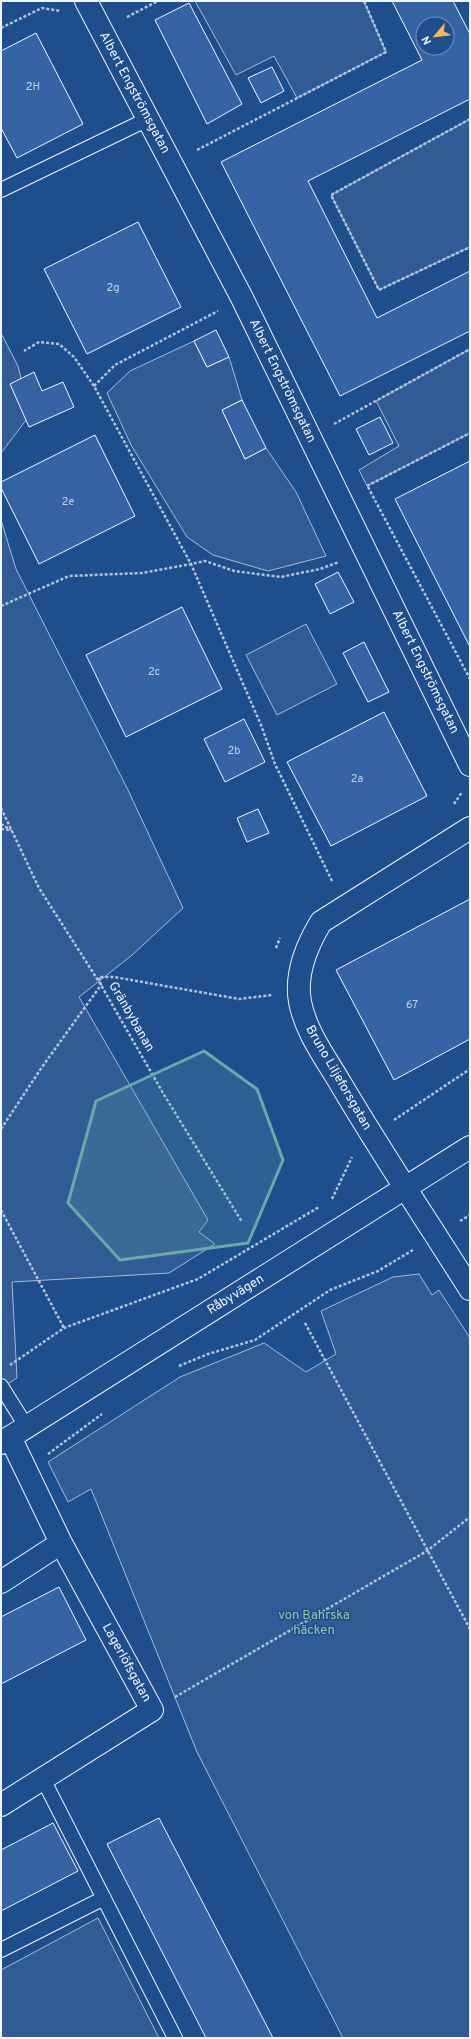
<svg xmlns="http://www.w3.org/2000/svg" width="471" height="2039" font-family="Overpass,sans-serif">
<rect width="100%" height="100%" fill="#1f4e8c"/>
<!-- built -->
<path fill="#305b95" stroke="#a8bbd7" d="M195 1H364L386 52 297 98 274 56 236 75Z
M470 119V247L379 290 331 195Z
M1 333 18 366 30 415 1 453Z
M194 341 207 367 229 357 242 400 222 410 245 459 266 448 296 492 326 556 268 571 213 555 187 537 131 445 107 393 130 371Z
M470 349V433L367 486 359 470 399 446 376 401Z
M1 520 16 569 128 790 183 908 131 956 79 997 208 1220 199 1232 215 1244 169 1273 12 1282 17 1378 1 1388Z
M306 624 337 684 277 715 246 655Z
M419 1274 432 1295 439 1290 470 1338V2038H343L197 1752 91 1489 68 1502 48 1462 180 1377 264 1343 306 1372 336 1354 321 1311 393 1277Z
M98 1918 159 2038H1V1970Z"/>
<!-- building -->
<path fill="#3563a3" stroke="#f2f6ff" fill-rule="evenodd" d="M392 1H453L470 34V99L308 181 377 318 470 271V331L340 396 221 162 422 60ZM423 24H447V48H423Z
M189 3 242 104 207 124 155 20Z
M36 33 83 124 17 158 1 128V51Z
M272 67 284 91 261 103 248 78Z
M138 222 181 307 87 354 44 269Z
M216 330 229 357 207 367 194 341Z
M34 372 42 391 63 382 74 407 29 427 10 384Z
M242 400 266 448 245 459 222 410Z
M380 417 393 443 369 455 356 429Z
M95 435 135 516 39 564 1 488V482Z
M470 461V647L395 499Z
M338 572 354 602 330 614 315 584Z
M182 607 222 689 126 737 86 655Z
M364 642 389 692 368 702 343 653Z
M384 712 427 796 331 846 287 762Z
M244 719 265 762 225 782 204 739Z
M258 809 269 833 247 842 237 818Z
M470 899V1039L394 1080 336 970Z
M59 1587 86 1640 1 1684V1617Z
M159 1818 273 2038H206L107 1844Z
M53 1823 78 1871 1 1911V1850Z"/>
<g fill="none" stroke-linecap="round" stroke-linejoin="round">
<defs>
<path id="lane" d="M1 190 148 119
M1 1386 26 1426
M43 1779 175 2038
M1 1950 104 1898"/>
<path id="street" d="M86 1 242 298 470 765
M470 828 321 922C307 945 295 974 300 1002 306 1033 327 1060 342 1086 383 1155 427 1221 470 1289
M1 1582 61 1543
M1 1805 152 1710 61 1543 10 1437"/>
<path id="secondary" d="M1 1443 470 1147"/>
</defs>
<!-- lane casing -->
<use href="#lane" stroke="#f2f6ff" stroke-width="16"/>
<!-- street casing -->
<use href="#street" stroke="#f2f6ff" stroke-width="24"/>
<!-- secondary casing -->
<use href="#secondary" stroke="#f2f6ff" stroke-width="24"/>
<!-- path -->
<path stroke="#b3c4dc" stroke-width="2.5" stroke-dasharray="3 2" stroke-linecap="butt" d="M127 17 158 1
M1 28 42 8 60 11
M470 119 331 195 379 290 470 247
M197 150 386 52 364 1
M94 386 115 365 218 311
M334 424 470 349
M367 486 470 433
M368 487 470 679
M1 606 69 576 142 573 191 564 94 386 74 357 59 344 39 342 24 351
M454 804 462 792
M1 808 39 888 101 985 163 1093 242 1222
M1 824 11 830
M1 829 9 830
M332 881 275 764 261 725 191 564 205 561 234 571 281 577 320 569 339 562
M276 948 280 938
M394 1120 470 1069
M1 1129 42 1067 101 985 99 977H114L239 999 272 995
M332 1199 352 1157
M1 1210 64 1328
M460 1221 470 1215
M305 1323 470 1629
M10 1365 64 1328 198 1279 319 1207
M179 1366 208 1354 255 1340 330 1290 378 1271 413 1250
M48 1454 102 1414
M175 1697 427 1551 470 1517"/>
<!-- lane -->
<use href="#lane" stroke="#1f4e8c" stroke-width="14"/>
<!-- street -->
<use href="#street" stroke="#1f4e8c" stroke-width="22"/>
<!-- secondary -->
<use href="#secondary" stroke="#1f4e8c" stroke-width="22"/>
</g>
<!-- marked area -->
<path fill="#6aa9a8" fill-opacity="0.2" stroke="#6aa9a8" stroke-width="3" stroke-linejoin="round" d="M204 1051 257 1089 283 1160 248 1243 120 1260 68 1203 96 1101Z"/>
<g text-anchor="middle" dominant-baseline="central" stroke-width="3" stroke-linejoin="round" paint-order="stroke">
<!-- number labels -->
<g font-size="11" fill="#c3d1e8">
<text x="33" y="87">2H</text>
<text x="113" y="288">2g</text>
<text x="68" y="502">2e</text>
<text x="154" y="672">2c</text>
<text x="234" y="751">2b</text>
<text x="357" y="779">2a</text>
<text x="412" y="1005">67</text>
</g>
<!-- street labels -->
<g font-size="13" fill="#f2f6ff" stroke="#1f4e8c">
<text transform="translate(134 93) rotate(62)">Albert Engströmsgatan</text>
<text transform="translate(282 381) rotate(64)">Albert Engströmsgatan</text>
<text transform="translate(425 672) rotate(64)">Albert Engströmsgatan</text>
<text transform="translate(131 1017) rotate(60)">Gränbybanan</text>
<text transform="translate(338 1078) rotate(60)">Bruno Liljeforsgatan</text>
<text transform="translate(236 1295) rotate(-32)">Råbyvägen</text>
<text transform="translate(126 1663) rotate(61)">Lagerlöfsgatan</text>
</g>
<!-- park labels -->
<g font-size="13" fill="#97c8a6" stroke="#1f4e8c">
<text x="314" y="1616">von Bahrska<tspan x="314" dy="15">häcken</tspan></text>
</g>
</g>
<!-- border -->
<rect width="471" height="2039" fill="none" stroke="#f2f6ff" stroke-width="4"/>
<!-- north arrow -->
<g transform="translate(435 36) rotate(242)"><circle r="19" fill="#1f4e8c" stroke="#7391ba"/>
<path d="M0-3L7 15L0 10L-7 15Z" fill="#ffb74d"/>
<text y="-6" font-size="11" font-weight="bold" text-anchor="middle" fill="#f2f6ff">N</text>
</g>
</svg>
